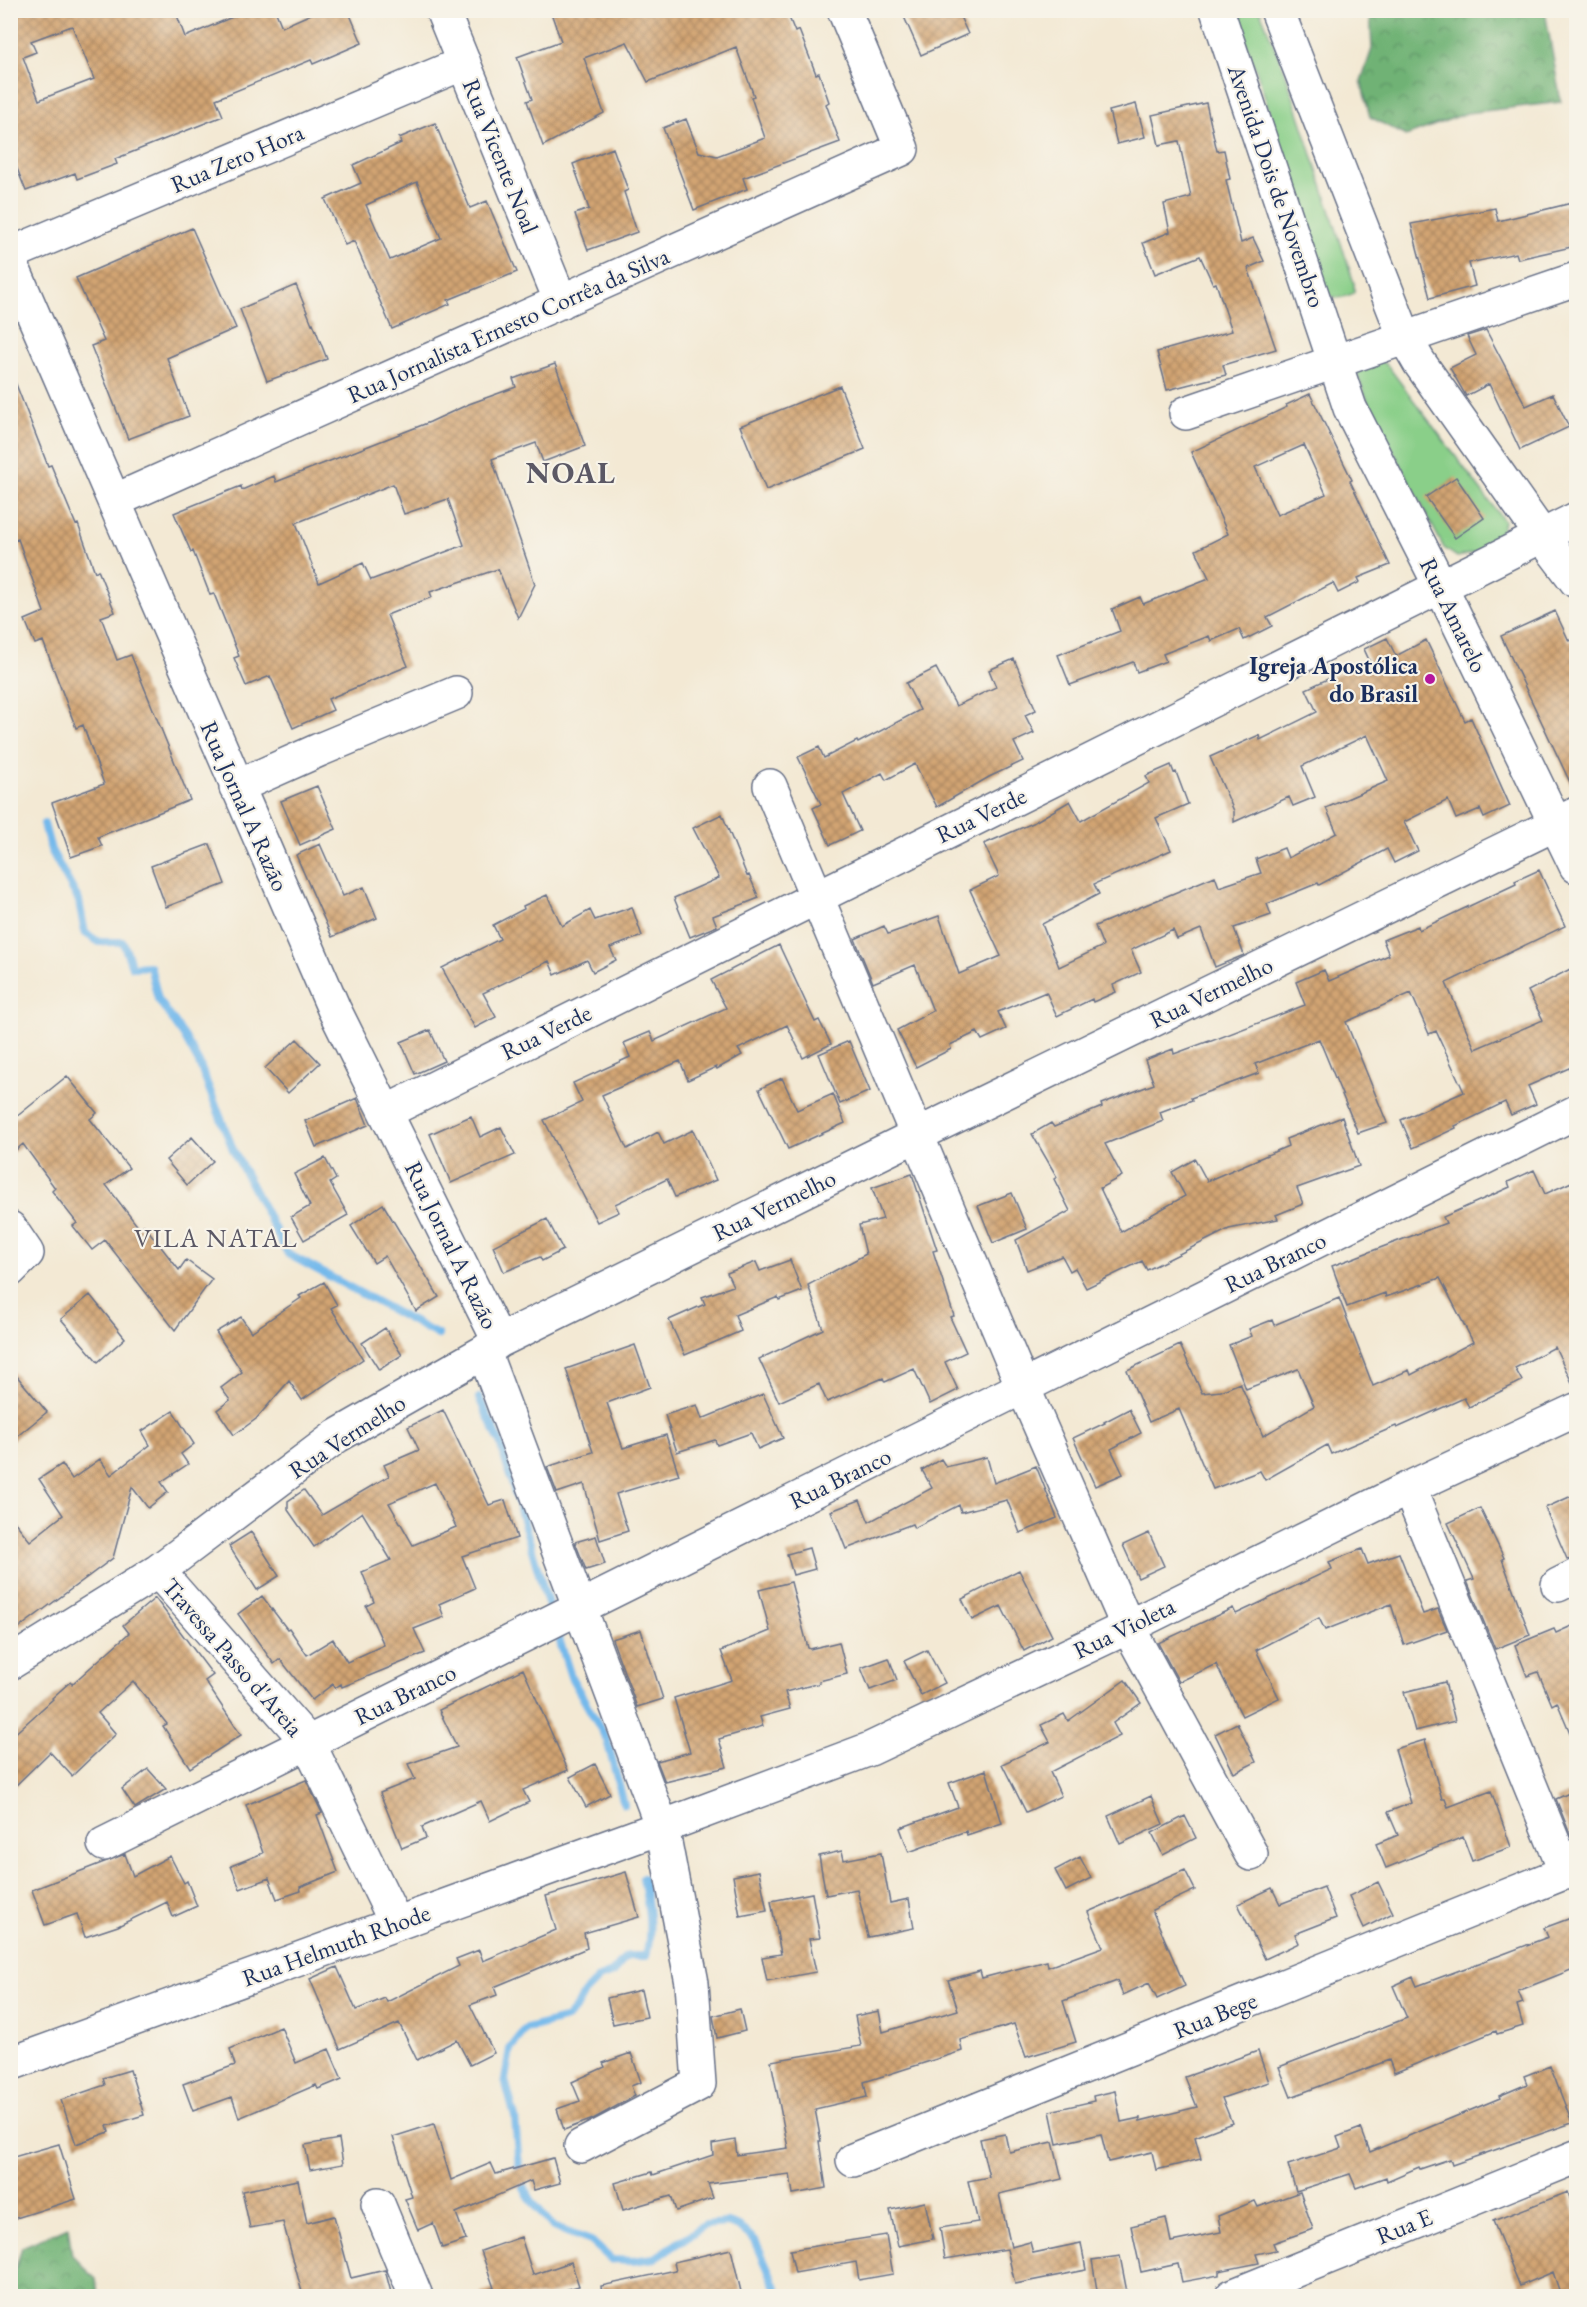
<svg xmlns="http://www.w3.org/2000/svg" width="1587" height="2307" font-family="'EB Garamond',serif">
<defs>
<pattern id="forest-crowns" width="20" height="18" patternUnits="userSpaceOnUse" patternTransform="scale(1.5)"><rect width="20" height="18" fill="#6fb275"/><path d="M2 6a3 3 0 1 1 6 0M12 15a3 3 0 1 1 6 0" fill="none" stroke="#5a9163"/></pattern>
<pattern id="building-cross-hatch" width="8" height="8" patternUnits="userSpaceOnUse" patternTransform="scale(1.5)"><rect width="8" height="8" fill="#d2a472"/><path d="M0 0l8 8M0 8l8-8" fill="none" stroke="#aa8661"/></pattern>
</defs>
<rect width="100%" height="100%" fill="#f7f3e8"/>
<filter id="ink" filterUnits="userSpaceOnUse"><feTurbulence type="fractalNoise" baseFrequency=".0167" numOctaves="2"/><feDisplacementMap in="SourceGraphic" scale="12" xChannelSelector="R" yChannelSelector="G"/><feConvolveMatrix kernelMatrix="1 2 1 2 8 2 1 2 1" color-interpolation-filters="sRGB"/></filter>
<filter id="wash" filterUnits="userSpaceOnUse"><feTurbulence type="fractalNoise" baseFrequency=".008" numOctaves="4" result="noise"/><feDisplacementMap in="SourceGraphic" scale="24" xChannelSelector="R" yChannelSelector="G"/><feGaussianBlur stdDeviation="1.35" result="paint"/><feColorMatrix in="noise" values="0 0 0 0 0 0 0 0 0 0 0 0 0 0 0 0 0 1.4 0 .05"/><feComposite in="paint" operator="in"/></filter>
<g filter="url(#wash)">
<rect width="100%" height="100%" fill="#f3e9d4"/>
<!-- grass -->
<path fill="#8acf89" stroke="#527f74" stroke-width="1.5" d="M1234 11H1260L1285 72 1354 283V293C1342 298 1335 301 1324 292L1260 81Z
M1375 357 1388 366 1504 521C1501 545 1479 553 1457 557L1444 548 1368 402 1357 375 1360 362Z"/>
<!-- forest -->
<path fill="url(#forest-crowns)" stroke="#45706a" stroke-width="1.5" d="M1370 11H1545L1561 102 1467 113 1406 136 1370 117 1361 81 1372 49Z
M68 2227 72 2255 96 2279 98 2296H11V2284L22 2247Z"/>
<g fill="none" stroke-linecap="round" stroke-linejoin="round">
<!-- stream -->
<path stroke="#75b9eb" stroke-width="8" d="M44 824 51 850 79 901 85 933 99 942H123L132 967 150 966 158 999 184 1036 199 1063 234 1152 288 1254 438 1335
M479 1398 500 1442 551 1614
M555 1626 571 1677 607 1740 624 1804
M643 1878C648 1904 653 1930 646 1956H627L612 1973 599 1978 584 1993 578 2005 567 2018 526 2029 510 2049 505 2080 515 2117 520 2180 531 2200 553 2227 591 2241 612 2260 632 2261 655 2258 705 2225 727 2223 739 2227 755 2240 780 2296"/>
</g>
<g id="blocks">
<!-- building -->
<path fill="url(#building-cross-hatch)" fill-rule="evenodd" d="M10 10H175L185 37 249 10H275L282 27 320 10H348L362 43 313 64 311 60 216 99 223 116 115 159 117 164 77 179 75 173 26 191 10 151ZM72 26 94 79 39 100 23 57 36 52 31 41Z
M550 10H786L795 32 799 30 816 74 819 73 829 102 826 104 840 142 743 178 747 189 694 210 663 128 686 119 699 152 717 156 765 138 751 97 754 96 736 47 648 82 627 42 584 58 604 113 543 146 527 101 532 99 517 57 561 41Z
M901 10H957L968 34 921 55Z
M1206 103 1217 151 1224 150 1230 179 1226 180 1241 243 1253 238 1264 261 1248 268 1276 349 1223 365 1226 375 1167 390 1157 352 1232 331 1216 283 1213 284 1200 256 1155 274 1143 243 1170 232 1164 204 1191 197 1179 141 1159 145 1152 115Z
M1136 104 1145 137 1117 144 1109 111Z
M435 123 470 208 487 201 517 272 448 300 450 304 392 329 354 241 345 245 325 199 361 183 353 165 401 143 399 138ZM417 182 441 238 390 260 366 205Z
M613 148 628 190 624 192 637 232 588 250 575 214 589 209 573 164Z
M1576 202V246L1518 259 1516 253 1469 263 1475 286 1430 298 1411 224 1495 208 1498 221Z
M192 228 236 328 167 358 189 416 128 439 91 346 104 341 76 278Z
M296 285 312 324 313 323 327 359 267 381 240 309Z
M1486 330 1526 406 1553 394 1569 427 1520 450 1489 384 1466 396 1450 368 1476 355 1467 336Z
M555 364 585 446 543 462 536 443 492 459 535 584 518 618 498 569 430 592 432 597 387 615 408 666 328 699 333 710 293 728 270 676 246 686 234 658 239 656 214 594 210 595 193 551 191 552 174 513 241 486 242 490 274 476 276 482 430 422 469 404 516 387 513 379ZM393 484 404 514 448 499 464 545 371 580 363 563 319 583 296 523Z
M10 374H12L48 466 51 465 76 525 78 524 95 572 98 570 115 612 101 617 117 660 131 655 190 800 98 837 102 846 71 857 52 803 104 784 83 725 76 728 43 641 35 644 25 620 44 612 18 539 10 542Z
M840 386 865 449 766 490 740 426Z
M1310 394 1352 480 1350 481 1390 565 1358 578 1360 582 1338 593 1333 583 1267 617 1272 626 1244 640 1239 629 1211 641 1209 636 1163 654 1166 661 1137 672 1133 662 1070 685 1058 655 1120 631 1112 609 1140 597 1143 604 1209 578 1196 550 1228 534 1191 452 1287 407 1286 405ZM1304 445 1326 494 1277 515 1255 467Z
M1456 477 1484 518 1455 538 1426 497Z
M1555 611 1569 641 1576 637V795L1501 636Z
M1387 638 1396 656 1426 640 1465 721 1471 718 1510 806 1484 818 1480 809 1456 819 1448 800 1404 822 1418 851 1394 863 1387 849 1319 885 1318 883 1267 904 1271 915 1234 928 1244 955 1215 967 1201 929 1177 939 1173 930 1131 950 1141 972 1113 985 1116 992 1093 1002 1092 999 1057 1016 1046 992 998 1012 1006 1029 982 1040 977 1032 950 1045 951 1049 916 1067 897 1030 933 1011 915 965 873 983 855 939 884 926 888 934 939 916 959 974 1001 956 970 890 999 876 984 844 1033 823 1070 801 1081 821 1149 783 1146 776 1171 765 1174 773 1176 772 1188 804 1156 818 1171 850 1094 884 1099 894 1042 924 1059 967 1103 946 1095 926 1215 876 1219 887 1261 873 1256 859 1284 848 1288 858 1337 833 1326 808 1388 781 1367 735 1302 766 1315 797 1293 806 1289 797 1234 822V811L1210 757 1259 735 1260 740 1317 712 1306 689 1369 660 1364 649Z
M1014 659 1036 710 1025 715 1034 733 1014 742 1023 761 989 777 937 807 915 764 886 780 882 773 843 794 860 831 830 845 813 808 821 804 798 757 819 747 824 758 857 741 858 743 920 710 906 683 936 668 956 706 996 687 989 670Z
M317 786 336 829 300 845 281 801Z
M722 814 747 876 749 875 759 898 713 916 717 926 690 937 674 898 719 878 693 828Z
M210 844 225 884 166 907 151 866Z
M320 844 343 896 364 887 377 918 332 937 296 855Z
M1539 870 1565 926 1446 983 1475 1049 1543 1020 1528 991 1576 966V1065L1528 1086 1536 1104 1511 1115 1505 1102 1455 1126 1456 1128 1413 1148 1401 1120 1464 1092 1436 1031 1429 1034 1411 993 1346 1022 1387 1123 1358 1133 1319 1039 1255 1064 1259 1073 1191 1098 1192 1100 1160 1112 1163 1121 1105 1144 1122 1176 1100 1188 1121 1232 1185 1196 1172 1172 1195 1159 1207 1181 1288 1146 1286 1139 1342 1117 1359 1166 1297 1188 1303 1204 1276 1215 1278 1219 1229 1229 1147 1270 1142 1261 1086 1288 1075 1268 1070 1271 1062 1256 1027 1270 1016 1240 1070 1211 1054 1179 1057 1177 1032 1134 1051 1123 1054 1127 1102 1107 1101 1104 1154 1084 1145 1060 1173 1049 1174 1054 1209 1041V1042L1305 1005 1296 982 1324 970 1329 981 1389 955 1383 940 1418 926 1419 930 1516 884 1515 881Z
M547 895 562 926 590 910 595 920 632 907 642 936 610 948 616 960 593 972 587 960 555 975 549 961 483 993 496 1017 475 1028 442 968 500 939 493 925 524 909 523 906Z
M779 945 815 1022 819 1020 831 1044 803 1058 787 1025 738 1049 742 1055 717 1069 716 1067 688 1080 680 1061 602 1095 627 1149 658 1132 664 1144 693 1130 716 1180 675 1197 667 1179 615 1204 619 1212 597 1222 544 1120 582 1102 573 1083 630 1057 624 1043 650 1032 654 1041 726 1008 711 980Z
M430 1030 444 1061 415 1074 401 1042Z
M297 1039 320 1063 288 1093 265 1068Z
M849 1041 870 1091 840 1104 819 1054Z
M67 1076 97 1113 90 1119 129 1168 106 1185 139 1228 144 1225 179 1270 186 1260 212 1279 175 1330 105 1240 92 1250 73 1226 77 1223 52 1191 55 1188 23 1144 10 1155V1122Z
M782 1078 797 1110 833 1094 845 1123 788 1149 759 1089Z
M357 1098 368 1125 316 1147 305 1121Z
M471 1116 480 1137 501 1127 515 1155 451 1183 430 1134Z
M192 1137 213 1161 187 1185 166 1160Z
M325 1158 336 1179 330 1183 348 1215 304 1240 291 1217 310 1206 294 1174Z
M1534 1170 1545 1194 1576 1180V1391L1555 1347 1515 1368 1522 1381 1469 1407 1464 1398 1397 1428 1396 1426 1331 1454 1327 1445 1265 1480 1260 1471 1213 1489 1179 1409 1149 1422 1127 1370 1180 1345 1202 1393 1221 1391 1240 1383 1263 1436 1314 1406 1298 1369 1246 1389 1229 1345 1252 1336 1249 1329 1272 1320 1274 1325 1339 1298 1373 1386 1409 1370 1411 1375 1473 1342 1440 1278 1386 1297 1385 1293 1347 1307 1332 1266 1446 1223 1443 1217 1510 1187 1508 1182Z
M912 1174 937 1250 933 1251 954 1316 950 1317 966 1352 945 1362 958 1390 930 1404 914 1369 885 1382 883 1378 827 1402 819 1384 779 1402 759 1359 823 1329 808 1285 866 1254 859 1225 883 1219 872 1188Z
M1012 1193 1027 1229 993 1243 978 1206Z
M383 1204 439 1297 416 1311 385 1256 374 1263 351 1226Z
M547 1219 563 1250 542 1261 540 1257 504 1272 493 1246Z
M790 1260 802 1291 779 1300 778 1297 735 1315 741 1331 685 1355 669 1320 705 1304 702 1297 733 1286 727 1273 756 1262 760 1271Z
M324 1282 337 1305 331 1308 363 1359 302 1400 289 1381 256 1419 234 1435 217 1410 230 1400 221 1388 242 1372 216 1332 241 1317 251 1332 301 1298 299 1296Z
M90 1295 125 1338 98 1362 61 1319Z
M385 1328 402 1355 379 1370 362 1343Z
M635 1345 650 1387 607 1403 623 1448 666 1435 679 1475 616 1494 628 1531 600 1540 584 1484 557 1493 547 1467 593 1452 566 1369Z
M10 1368 47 1412 10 1442Z
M763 1394 783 1438 758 1449 751 1433 717 1445 715 1440 677 1452 665 1415 697 1405 702 1419Z
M1129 1409 1141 1433 1111 1449 1123 1474 1095 1486 1073 1438 1105 1423 1104 1422Z
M443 1410 489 1505 505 1500 517 1538 462 1556 475 1588 439 1604 444 1617 414 1629 425 1653 342 1687 341 1684 335 1688 333 1684 312 1700 280 1659 274 1664 238 1614 262 1596 287 1629 289 1628 307 1655 333 1639 347 1662 384 1645 366 1606 374 1602 362 1572 391 1560 362 1512 314 1547 288 1510V1501L304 1490 322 1515 389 1476 384 1465 419 1450 408 1427ZM435 1483 456 1527 413 1545 389 1503Z
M173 1411 194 1444 181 1454 188 1464 161 1482 168 1492 148 1508 132 1487 113 1558 20 1627 10 1615V1516L30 1541 63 1515 39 1479 62 1464 72 1479 100 1459 111 1475 150 1445 142 1431Z
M987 1457 994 1483 1036 1466 1057 1518 1020 1533 1007 1500 961 1512 959 1505 914 1528 912 1524 846 1549 831 1511 860 1500 869 1522 932 1488 922 1470 941 1459 946 1467Z
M1576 1494V1557L1567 1559 1545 1508Z
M1480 1508 1504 1558 1502 1559 1530 1635 1495 1649 1467 1581 1474 1579 1448 1523Z
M251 1532 279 1576 257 1590 229 1546Z
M1149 1533 1164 1566 1138 1578 1123 1545Z
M596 1536 605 1564 586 1570 575 1542Z
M809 1548 815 1569 793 1575 787 1554Z
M1362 1549 1368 1564 1399 1553 1423 1614 1438 1609 1447 1630 1404 1645 1391 1604 1325 1630 1319 1618 1256 1650 1279 1698 1242 1716 1216 1664 1179 1682 1158 1643 1233 1608 1236 1614 1332 1569 1329 1562Z
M1019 1570 1052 1636 1024 1651 1001 1606 972 1620 962 1599Z
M791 1582 808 1648 810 1649 839 1642 847 1674 819 1681 820 1683 785 1692 790 1709 760 1717 763 1726 719 1739 727 1767 665 1782 657 1761 690 1752 674 1698 732 1680 721 1651 770 1631 759 1590Z
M155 1598 213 1675 205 1681 241 1735 190 1768 163 1726 167 1724 133 1681 98 1713 116 1734 72 1776 50 1752 10 1791V1738L53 1699 52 1698 70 1682 72 1684 129 1633 123 1625Z
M1576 1624V1747L1557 1702 1552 1705 1538 1672 1527 1676 1515 1645 1554 1629 1556 1633Z
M641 1630 663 1699 637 1707 612 1639Z
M927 1650 945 1683 921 1695 904 1661Z
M889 1658 897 1680 870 1690 861 1668Z
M523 1669 568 1770 523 1790 529 1802 490 1821 481 1801 422 1827 426 1838 402 1848 380 1793 415 1779 408 1764 457 1747 439 1710Z
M1125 1680 1141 1703 1113 1723 1120 1736 1050 1772 1061 1796 1026 1812 1002 1764 1050 1742 1041 1725 1064 1714 1068 1721Z
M1445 1682 1455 1721 1415 1731 1404 1692Z
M1237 1723 1256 1762 1234 1773 1215 1734Z
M1425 1740 1442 1799H1445L1448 1807 1491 1791 1511 1847 1472 1861 1463 1837 1386 1868 1376 1844 1398 1835 1388 1812 1411 1803 1395 1749Z
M595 1764 610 1794 586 1807 570 1777Z
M148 1769 166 1789 135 1808 122 1789Z
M986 1770 1002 1823 967 1835 966 1831 909 1852 900 1828 958 1807 949 1783Z
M306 1780 322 1813 317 1815 338 1872 300 1887 301 1891 277 1899 269 1878 240 1889 231 1866 263 1853 246 1805Z
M1576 1790V1849L1556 1799Z
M1151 1796 1163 1824 1120 1844 1108 1816Z
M1185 1816 1196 1838 1163 1855 1152 1833Z
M842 1851 844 1860 881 1853 890 1903 909 1899 914 1928 868 1937 857 1889 826 1895 819 1856Z
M125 1854 133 1876 170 1856 184 1883 187 1881 197 1906 173 1917 167 1902 118 1926 85 1937 77 1914 45 1925 32 1890Z
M1080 1857 1091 1878 1066 1891 1055 1870Z
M1185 1870 1195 1890 1152 1910 1185 1986 1157 1999 1149 1983 1123 1995 1117 1981 1063 2001 1076 2042 1026 2057 1014 2024 960 2040 962 2051 864 2082 867 2097 815 2109 821 2141H819L826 2188 793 2194 790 2174 708 2184 713 2198 676 2211 671 2196 623 2210 615 2183 652 2172 653 2175 713 2155 712 2144 735 2140 737 2155 788 2148 771 2061 861 2046 855 2016 879 2011 883 2032 958 2010 948 1980 980 1971 982 1978 1047 1961 1048 1967 1103 1947 1088 1912Z
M759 1871 767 1911 740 1916 733 1876Z
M626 1872 639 1917 584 1933 587 1948 494 1987 497 1995 470 2005 494 2053 470 2065 457 2040 417 2060 399 2023 340 2049 310 1979 337 1967 356 2010 385 1998 387 2002 459 1966 456 1959 479 1950 483 1961 556 1930 546 1896Z
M1378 1882 1393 1913 1364 1928 1349 1896Z
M1324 1887 1336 1918 1295 1934 1299 1943 1265 1959 1238 1904 1272 1888 1280 1904Z
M812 1893 820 1938 809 1939 816 1972 767 1981 762 1957 781 1954 771 1901Z
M1571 1918 1572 1920 1576 1918V1968L1518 1991 1523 2003 1517 2005 1523 2026 1497 2034 1496 2031 1394 2073 1389 2060 1291 2097 1279 2067 1407 2018 1393 1986 1413 1977 1417 1986 1506 1953 1548 1937 1544 1928Z
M641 1990 647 2017 613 2024 607 1998Z
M740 2009 745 2031 717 2038 713 2016Z
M281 2027 296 2063 329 2049 342 2079 318 2089 316 2085 239 2118 232 2097 193 2111 183 2084 235 2065 230 2049Z
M1258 2051 1269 2082 1222 2098 1232 2123 1195 2137 1201 2159 1156 2170 1152 2152 1108 2162 1101 2134 1057 2144 1050 2111 1094 2101 1093 2096 1115 2091 1121 2122 1140 2118V2121L1197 2107 1185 2077Z
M631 2053 641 2082 631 2086 635 2096 593 2119 564 2130 557 2109 580 2101 572 2082 605 2067 603 2063Z
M1550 2066 1572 2123 1452 2165 1450 2159 1420 2169 1419 2167 1387 2181 1386 2177 1356 2188 1350 2174 1296 2191 1288 2165 1341 2148 1337 2137 1361 2128 1370 2152 1500 2098 1499 2096 1527 2084 1524 2076Z
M130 2070 144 2115 107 2126 109 2132 76 2144 61 2100 105 2085 103 2078Z
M434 2124 451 2180 491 2163 496 2174 553 2158 560 2183 534 2190 531 2181 456 2213 466 2240 442 2248 433 2223 418 2230 405 2199 412 2197 393 2137Z
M1005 2134 1009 2152 1053 2142 1062 2179 999 2194 1011 2247 1030 2242 1033 2253 1081 2243 1086 2270 1015 2284 1007 2249 945 2259 940 2228 978 2222 968 2181 989 2177 980 2139Z
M339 2139 343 2164 310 2170 305 2145Z
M59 2144 76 2199 10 2220V2158Z
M298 2180 307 2223 334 2216 351 2278 385 2270 392 2296H303L283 2222 250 2228 242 2191Z
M1300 2192 1313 2229 1273 2243 1276 2250 1256 2254 1259 2263 1219 2271V2275L1182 2282 1178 2264 1141 2272 1131 2226 1166 2218 1171 2242 1221 2232 1218 2216 1255 2201 1258 2207Z
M1568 2192 1576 2216V2296H1561L1553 2272 1520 2286 1493 2221Z
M925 2202 933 2239 898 2246 890 2210Z
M886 2235 893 2274 859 2280 856 2262 795 2273 790 2250Z
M521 2237 533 2275 571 2262 579 2286 545 2296H482L481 2292 494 2288 481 2251Z
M731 2249 742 2296H602L601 2286 676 2270 674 2262Z
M1120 2256 1127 2292 1098 2296 1092 2260Z"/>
</g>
</g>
<g filter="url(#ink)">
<use href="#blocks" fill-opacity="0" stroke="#677087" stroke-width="1.5"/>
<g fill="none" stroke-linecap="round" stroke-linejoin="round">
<defs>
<path id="minor" d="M442 10 561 302
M1217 10 1350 408 1441 587 1576 866
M1277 10 1405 338 1419 362 1542 536 1576 581
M10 254 464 63
M10 261 334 1009 499 1341
M1186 413 1576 279
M114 501 902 149 844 10
M770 786 1023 1387 1128 1627 1251 1854
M236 787 319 750 456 693
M386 1112 1576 519
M10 1228 27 1253 10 1270
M484 1352 662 1827 692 1983 699 2084 581 2146
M1409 1488 1566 1873
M158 1571 308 1742 396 1923
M1558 1585 1576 1576
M10 1663 158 1571 337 1436 484 1352 499 1341 917 1135 1576 814
M104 1844 1576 1112
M10 2064 662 1827 870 1749 1128 1627 1409 1488 1576 1410
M853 2160 1576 1868
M378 2204 416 2296
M1232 2296 1576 2157"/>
</defs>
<!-- minor casing -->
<use href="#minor" stroke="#677087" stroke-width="36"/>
<!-- minor -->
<use href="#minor" stroke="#fff" stroke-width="33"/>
</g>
</g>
<!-- markers -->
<circle fill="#b5179e" stroke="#f7f3e8" stroke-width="2" cx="1430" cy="679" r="6"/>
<g text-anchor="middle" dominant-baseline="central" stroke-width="4.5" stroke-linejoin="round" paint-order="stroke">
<!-- street labels -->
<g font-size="24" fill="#1b2f5e" stroke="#f7f3e8">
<text transform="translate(501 156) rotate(68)">Rua Vicente Noal</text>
<text transform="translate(237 158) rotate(-23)">Rua Zero Hora</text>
<text transform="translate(1277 186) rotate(71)">Avenida Dois de Novembro</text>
<text transform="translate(508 325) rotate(-24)">Rua Jornalista Ernesto Corrêa da Silva</text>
<text transform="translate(1454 615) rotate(64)">Rua Amarelo</text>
<text transform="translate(245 806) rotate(66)">Rua Jornal A Razão</text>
<text transform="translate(981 815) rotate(-26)">Rua Verde</text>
<text transform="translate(1211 992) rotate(-26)">Rua Vermelho</text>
<text transform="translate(546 1032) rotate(-26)">Rua Verde</text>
<text transform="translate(774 1205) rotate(-26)">Rua Vermelho</text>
<text transform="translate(452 1245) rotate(64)">Rua Jornal A Razão</text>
<text transform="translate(1275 1262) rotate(-26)">Rua Branco</text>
<text transform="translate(347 1436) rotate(-33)">Rua Vermelho</text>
<text transform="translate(840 1478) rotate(-26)">Rua Branco</text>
<text transform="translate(1124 1628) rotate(-26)">Rua Violeta</text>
<text transform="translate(233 1657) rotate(49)">Travessa Passo d'Areia</text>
<text transform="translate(405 1694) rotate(-26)">Rua Branco</text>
<text transform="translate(336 1945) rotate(-20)">Rua Helmuth Rhode</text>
<text transform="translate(1215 2015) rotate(-22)">Rua Bege</text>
<text transform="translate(1404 2226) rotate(-22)">Rua E</text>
</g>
<!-- poi labels -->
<g font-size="24" font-weight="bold" fill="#1b2f5e" stroke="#f7f3e8" text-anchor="end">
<text x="1418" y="665">Igreja Apostólica<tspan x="1418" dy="28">do Brasil</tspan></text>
</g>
<!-- neighbourhood labels -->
<g font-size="26" letter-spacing="1.5" fill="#5b5865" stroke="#f7f3e8">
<text x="216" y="1238">VILA NATAL</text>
</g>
<!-- district labels -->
<g font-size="30" font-weight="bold" letter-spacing="1.5" fill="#5b5865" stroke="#f7f3e8">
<text x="571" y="472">NOAL</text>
</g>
</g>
<!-- margin -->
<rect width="1587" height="2307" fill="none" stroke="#f7f3e8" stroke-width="36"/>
</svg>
